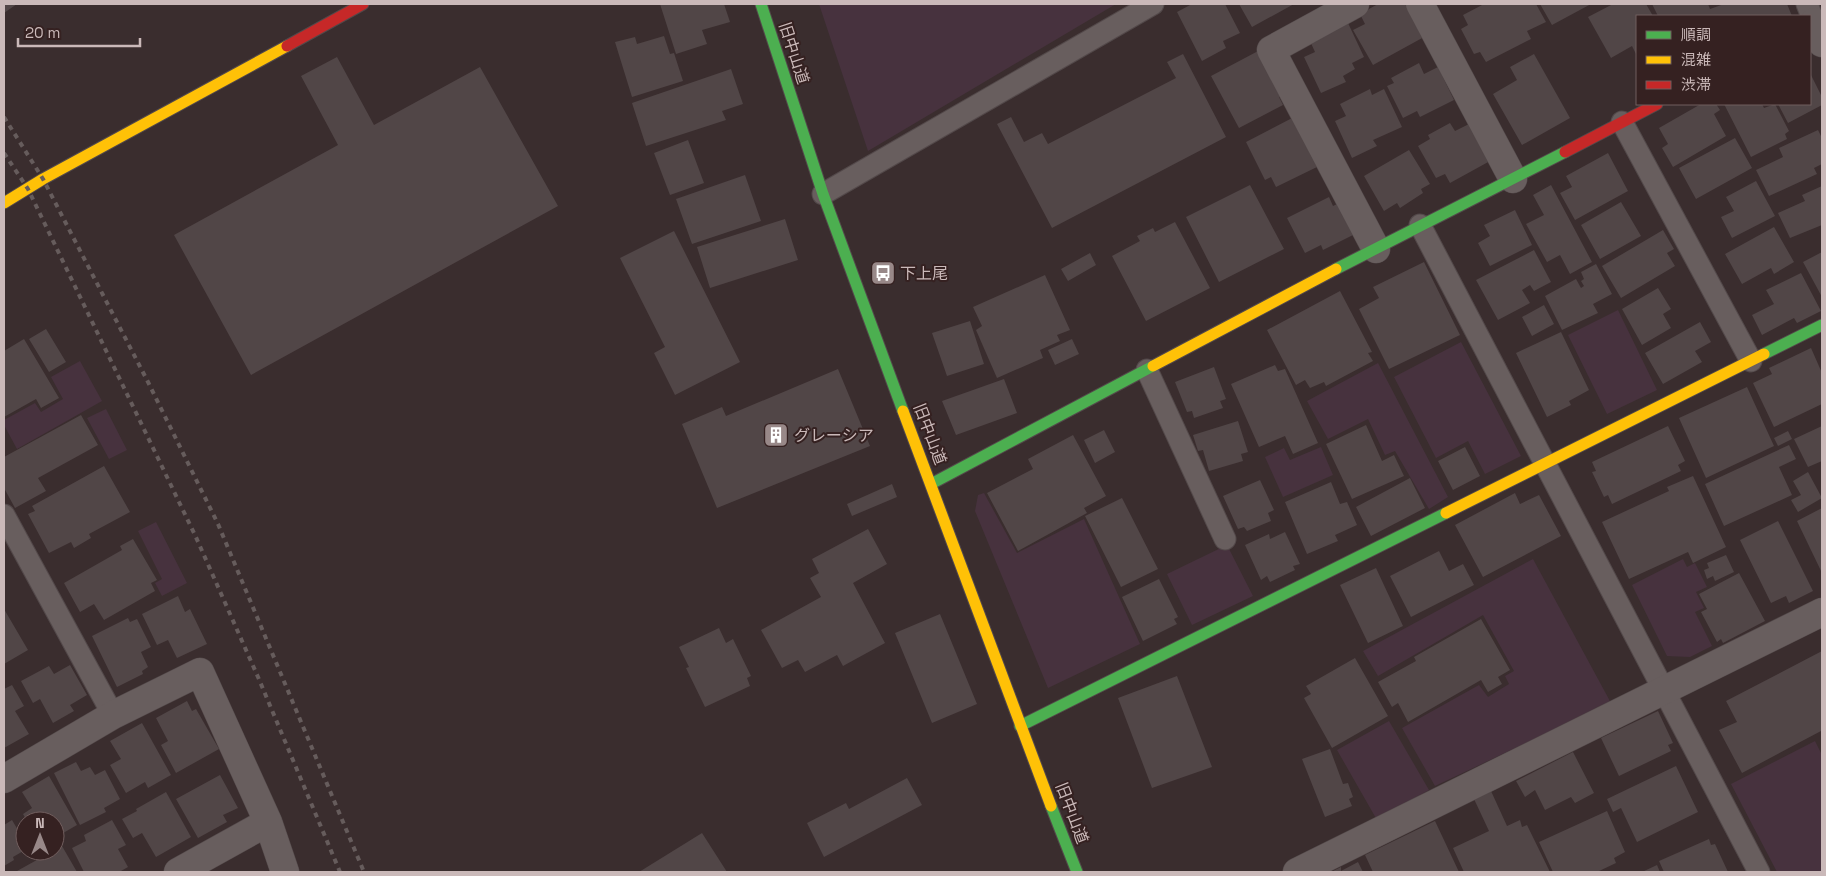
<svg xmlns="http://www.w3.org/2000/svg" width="1826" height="876" font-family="'Space Grotesk','Noto Sans JP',sans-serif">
<rect width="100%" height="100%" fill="#3a2d2e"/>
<!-- green -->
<path fill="#47323e" d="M819 4H1116L868 151Z
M1618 310 1657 390 1607 414 1568 335Z
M1461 342 1521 456 1485 474 1468 441 1436 458 1394 377Z
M80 361 102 401 17 449 4 425V420L35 403 41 412 63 399 51 377Z
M1378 363 1448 497 1429 509 1395 451 1385 455 1368 419 1328 439 1307 401Z
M106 409 127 450 109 459 87 418Z
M1321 447 1333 475 1283 497 1265 457 1284 448 1290 460Z
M984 493 1017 553 1084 519 1140 644 1048 688 975 511 978 495Z
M156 522 187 583 162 596 155 583 162 579 138 531Z
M1227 545 1253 596 1192 625 1167 574Z
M1533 559 1611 703 1435 786 1402 728 1479 685 1488 697 1509 684 1505 676 1514 671 1483 615 1378 676 1363 651Z
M1683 559 1687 567 1695 563 1707 587 1696 592 1704 608 1695 612 1712 646 1690 657 1667 656 1632 585Z
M1389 721 1429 790 1377 820 1337 750Z
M1815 741 1822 755V872H1777L1731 784Z"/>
<!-- building -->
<path fill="#514647" d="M4 4H17L4 13Z
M660 4H724L730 22 702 30 707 44 676 54Z
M1192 4H1225L1240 33 1223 41 1226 48 1202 61 1177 12Z
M1239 4H1294L1252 27Z
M1378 4H1386L1387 5 1390 4H1405L1424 37 1373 65 1353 30 1365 24 1360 14Z
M1484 4H1536L1546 22 1527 31 1531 39 1486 62 1480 52 1474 54 1461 29 1468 25 1463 15Z
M1540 4H1591L1552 25Z
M1613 4H1646L1653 16H1637V56L1632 46 1611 58 1588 17Z
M1652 4H1708L1710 9 1724 4H1787L1792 16H1658Z
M1348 23 1364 57 1352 63 1355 69 1343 76 1346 82 1321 93 1304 57 1315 52 1310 41Z
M664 36 670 54 674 53 683 81 632 97 615 42 635 37 637 44Z
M1260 50 1284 94 1279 97 1283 105 1239 128 1211 76Z
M1183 54 1226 137 1052 228 997 124 1011 117 1024 142 1042 133 1048 144 1176 78 1167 62Z
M1534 54 1570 118 1522 145 1493 94 1517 80 1510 67Z
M337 57 374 125 480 67 558 206 251 375 174 235 338 145 301 76Z
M1419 63 1424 74 1438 67 1454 100 1420 117 1417 111 1403 118 1387 86 1394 83 1391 78Z
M731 69 743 104 722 111 726 120 646 146 632 103Z
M1810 73 1822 97V105L1788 123 1778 104H1810Z
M1370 89 1372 95 1384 89 1402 127 1373 140 1377 146 1352 158 1335 121 1346 116 1340 104Z
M1701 104H1716L1720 110 1714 114 1726 136 1673 167 1662 148 1668 144 1659 128Z
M1724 104H1762L1764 108 1775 104 1789 131 1785 134 1787 139 1751 157Z
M1296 116 1317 167 1276 187 1271 177 1265 180 1246 142Z
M1450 123 1455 131 1469 124 1490 161 1450 183 1445 174 1436 178 1418 146 1430 139 1428 135Z
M1818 130 1822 138V164L1814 168 1817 174 1769 196 1756 170 1783 157 1779 148Z
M1735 138 1752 168 1696 199 1679 168Z
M688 140 704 183 670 195 654 153Z
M1409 150 1430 184 1421 189 1423 193 1400 208 1397 203 1384 211 1364 176Z
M1608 153 1628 191 1575 220 1560 193 1572 187 1566 176Z
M745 175 761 221 692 244 676 199Z
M1756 181 1775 216 1732 238 1721 217 1734 211 1726 197Z
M1250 185 1284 249 1219 282 1186 217Z
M1551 185 1592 262 1570 274 1560 255 1547 262 1526 224 1544 215 1533 195Z
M1822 186V225L1790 238 1778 213 1805 201 1802 195Z
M1329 197 1333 206 1341 202 1357 233 1323 250 1321 245 1305 253 1287 218Z
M1621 202 1641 236 1600 259 1581 225Z
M1515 210 1532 245 1490 266 1478 243 1490 236 1484 225Z
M785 219 798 260 710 288 697 247Z
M1175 222 1210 288 1146 321 1112 256 1140 241 1137 236 1153 228 1155 232Z
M1774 227 1794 262 1774 274 1771 268 1742 284 1725 254Z
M1663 230 1674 249 1667 253 1675 266 1621 298 1602 266Z
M674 231 740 362 675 395 654 353 665 347 620 258Z
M1534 250 1551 282 1534 291 1530 285 1522 290 1530 303 1498 320 1476 280Z
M1822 252V297L1803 262Z
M1090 253 1096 265 1068 281 1061 269Z
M1424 262 1460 335 1389 369 1359 309 1379 298 1373 287Z
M1596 264 1612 294 1593 304 1598 313 1562 330 1545 296 1576 279 1581 288 1584 286 1581 281 1584 279 1581 272Z
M1801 273 1821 311 1797 323 1794 318 1762 335 1752 315 1774 304 1766 290Z
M1045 275 1070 330 1057 335 1060 341 1040 350 1043 358 997 378 976 330 982 326 973 307Z
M1658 288 1671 309 1663 314 1671 328 1642 345 1622 309Z
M1340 291 1372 352 1368 353 1373 361 1326 386 1324 382 1310 388 1305 380 1296 385 1267 330Z
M1544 305 1554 324 1532 336 1522 317Z
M970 321 984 364 947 376 932 333Z
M1700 322 1711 342 1695 351 1702 362 1663 384 1645 353Z
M46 329 66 362 49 372 29 339Z
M1561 332 1589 390 1569 401 1571 405 1547 417 1516 353Z
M24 339 59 398 41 408 36 399 4 417V351Z
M1072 339 1079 354 1055 365 1048 350Z
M1811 348 1822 373V404L1774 427 1753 383 1772 374 1769 368Z
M1275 365 1278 371 1285 369 1318 443 1293 454 1285 436 1259 447 1231 384Z
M1214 367 1226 399 1220 401 1223 408 1194 418 1192 411 1187 412 1175 382Z
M838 369 870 446 717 508 682 424 722 407 726 416Z
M1004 379 1017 413 956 435 942 401Z
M1747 387 1774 446 1706 478 1679 418Z
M81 415 98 445 38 478 46 491 15 508 4 488V457Z
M1238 421 1248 452 1241 454 1243 461 1209 471 1203 450 1198 451 1193 435Z
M1366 425 1382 461 1394 455 1404 476 1352 499 1326 444Z
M1668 426 1685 461 1678 465 1681 471 1612 504 1608 495 1604 497 1592 472 1596 471 1592 462Z
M1822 426V461L1808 467 1794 439Z
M1104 430 1115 452 1095 463 1084 440Z
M1788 431 1792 439 1778 446 1774 438Z
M1073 435 1106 496 1084 508 1087 513 1018 551 987 493 1033 469 1028 459Z
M1789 445 1796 459 1779 467 1792 495 1724 526 1705 484Z
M1465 447 1480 476 1453 490 1438 461Z
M104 466 130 512 89 534 91 538 74 548 71 542 49 553 28 514 35 511 32 506Z
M1808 472 1822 498 1798 512 1791 500 1801 495 1793 481Z
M1693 476 1726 547 1693 563 1688 552 1629 579 1602 522 1669 491 1667 487Z
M1410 478 1425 508 1371 536 1356 507Z
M1260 480 1274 510 1268 513 1271 521 1247 531 1244 527 1238 529 1223 496Z
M1331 482 1340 504 1347 502 1357 525 1335 535 1338 541 1307 554 1285 502Z
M892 484 897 497 852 516 847 504Z
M1515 493 1520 504 1539 495 1561 536 1483 577 1455 525Z
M1122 498 1158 569 1121 587 1085 516Z
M1822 508V573L1797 521Z
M1778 521 1813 591 1789 603 1786 596 1771 603 1740 540Z
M868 529 887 564 853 583 885 643 843 666 837 655 805 672 798 660 782 668 761 630 821 597 810 578 819 573 812 559Z
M1285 532 1300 564 1293 566 1295 570 1270 582 1267 576 1261 580 1245 545 1269 534 1270 539Z
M133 539 157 580 151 583 155 591 104 620 94 604 80 612 64 583 122 550 120 546Z
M1439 551 1449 571 1463 564 1474 585 1411 617 1390 576Z
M1726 555 1734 572 1715 581 1713 576 1707 579 1704 570 1709 568 1707 563Z
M1376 568 1403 626 1368 643 1340 585Z
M1739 573 1765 621 1723 643 1721 639 1717 642 1701 612 1707 609 1699 594Z
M1159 579 1178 617 1174 619 1177 624 1143 641 1122 597Z
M178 596 185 612 190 609 207 644 177 658 168 640 157 645 142 614Z
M4 609 28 650 4 664Z
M940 614 977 704 932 723 895 633Z
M128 618 130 622 137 619 151 647 141 652 148 667 142 671 143 674 117 687 92 636Z
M1481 619 1510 670 1498 677 1502 684 1488 692 1481 680 1408 722 1398 703 1392 707 1378 682 1416 661 1414 657Z
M719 628 726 643 733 639 751 676 747 678 750 686 705 707 686 668 689 667 679 647Z
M1822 651V735L1821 731 1742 773 1719 730 1737 722 1726 701Z
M1355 658 1388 716 1332 748 1304 698 1311 694 1306 686Z
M70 665 87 695 70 705 74 711 53 723 40 699 33 703 21 681 49 666 54 674Z
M1177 676 1212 767 1152 788 1118 698Z
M12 685 24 706 15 711 29 734 4 748V689Z
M187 701 192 711 196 709 219 749 176 773 161 745 168 741 156 718Z
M1658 711 1673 743 1668 745 1671 751 1619 776 1601 738Z
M142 723 171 775 148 788 145 782 126 793 110 765 121 759 110 741Z
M1330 749 1343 784 1348 783 1353 797 1349 799 1352 806 1325 817 1302 759Z
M1573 752 1594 793 1575 803 1571 797 1545 810 1535 790 1525 797 1516 781Z
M76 762 81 771 90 767 95 775 105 770 120 799 104 808 106 812 80 825 54 773Z
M1676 766 1698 812 1637 842 1621 808 1613 812 1607 799Z
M220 775 238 808 223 815 227 822 198 838 176 799Z
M49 776 77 825 58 836 55 832V821H27L23 814 32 808 22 792Z
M907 778 922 805 824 857 807 823 846 803 849 809Z
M1491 791 1507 826 1520 820 1522 827 1527 825 1550 872H1464L1453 848 1489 831 1474 799Z
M166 792 191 837 156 857 142 833 133 838 122 819 137 811 136 809Z
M1607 811 1625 852 1614 858 1616 863 1597 872H1553L1539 842Z
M12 820 25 842V850L13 857 14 860 4 866V825Z
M112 820 126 845 118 849 128 867 121 871V872H84L72 848 86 841 84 835Z
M1435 821 1459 872H1373L1365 855Z
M702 833 727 872H639Z
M1709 839 1711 845 1715 844 1728 872H1664L1659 861Z
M62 846 77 872H18L17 871Z
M1358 862 1363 872H1331L1341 867V871Z
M1657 865 1660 872H1642Z"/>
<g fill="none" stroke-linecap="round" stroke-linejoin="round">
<defs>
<path id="lane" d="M1807 4 1814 22
M1622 122 1751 361
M823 194 1153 4
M1420 225 1759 872
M1147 370 1225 539
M4 515 113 715"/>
<path id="street" d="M1355 4 1271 50 1376 249
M1420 4 1513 179
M1814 22 1822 43
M4 779 113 715 200 672 268 822 285 872
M178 872 268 822
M1297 872 1822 612"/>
<path id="fast" d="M761 4 823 194 903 411
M1336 269 1565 152
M1764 354 1822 325
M931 484 1153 366
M1020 726 1446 513
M1051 806 1077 872"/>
<path id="slow" d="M4 203 43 179 287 46
M1153 366 1336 269
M903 411 1051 806
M1446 513 1764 354"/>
<path id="jam" d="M287 46 363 4
M1565 152 1657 104"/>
</defs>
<!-- lane casing -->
<use href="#lane" stroke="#53494a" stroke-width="23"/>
<!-- street casing -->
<use href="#street" stroke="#53494a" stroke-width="29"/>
<!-- fast casing -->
<use href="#fast" stroke="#53494a" stroke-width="13"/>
<!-- slow casing -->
<use href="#slow" stroke="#53494a" stroke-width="13"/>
<!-- jam casing -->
<use href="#jam" stroke="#53494a" stroke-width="13"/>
<!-- lane -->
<use href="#lane" stroke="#685e5e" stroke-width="21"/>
<!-- street -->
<use href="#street" stroke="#685e5e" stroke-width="28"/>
<!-- fast -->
<use href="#fast" stroke="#4caf50" stroke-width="11"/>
<!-- slow -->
<use href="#slow" stroke="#ffc107" stroke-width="11"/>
<!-- jam -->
<use href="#jam" stroke="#c62828" stroke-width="11"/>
<!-- rail -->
<path stroke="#665c5c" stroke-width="4" stroke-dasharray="5 5" stroke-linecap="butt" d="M4 117 43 179 148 382 218 524 364 872
M4 153 28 189 195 535 258 677 340 872"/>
</g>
<!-- icons -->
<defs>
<symbol id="bus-square" viewBox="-11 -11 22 22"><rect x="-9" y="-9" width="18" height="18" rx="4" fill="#988888" stroke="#352121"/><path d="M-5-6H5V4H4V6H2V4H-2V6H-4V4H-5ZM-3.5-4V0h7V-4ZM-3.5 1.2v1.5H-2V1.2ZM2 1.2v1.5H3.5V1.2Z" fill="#fff"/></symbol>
<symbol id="building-square" viewBox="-11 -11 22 22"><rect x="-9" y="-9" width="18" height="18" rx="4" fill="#988888" stroke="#352121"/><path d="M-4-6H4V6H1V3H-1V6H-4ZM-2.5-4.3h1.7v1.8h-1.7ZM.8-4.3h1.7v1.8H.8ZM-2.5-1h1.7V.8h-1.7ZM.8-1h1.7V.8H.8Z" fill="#fff"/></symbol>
</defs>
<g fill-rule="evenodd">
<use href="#bus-square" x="869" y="259" width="28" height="28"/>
<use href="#building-square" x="762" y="421" width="28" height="28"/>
</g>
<g text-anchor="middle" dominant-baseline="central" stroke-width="4" stroke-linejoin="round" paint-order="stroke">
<!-- street labels -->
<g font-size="16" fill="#cab9b9" stroke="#352121">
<text transform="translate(794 53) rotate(72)">旧中山道</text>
<text transform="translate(930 434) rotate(69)">旧中山道</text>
<text transform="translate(1072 813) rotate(69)">旧中山道</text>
</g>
<!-- poi labels -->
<g font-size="16" fill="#cab9b9" stroke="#352121" text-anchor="start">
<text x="900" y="273">下上尾</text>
<text x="794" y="435">グレーシア</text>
</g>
</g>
<!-- border -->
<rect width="1826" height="876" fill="none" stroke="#cab9b9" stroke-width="10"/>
<!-- legend -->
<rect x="1636" y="15" width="175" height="90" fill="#352121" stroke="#715e5e"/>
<rect x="1646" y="31" width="25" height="8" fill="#4caf50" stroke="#715e5e"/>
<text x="1681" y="40" font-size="15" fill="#cab9b9">順調</text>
<rect x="1646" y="56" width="25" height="8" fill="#ffc107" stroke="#715e5e"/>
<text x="1681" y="65" font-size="15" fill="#cab9b9">混雑</text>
<rect x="1646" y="81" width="25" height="8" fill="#c62828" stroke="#715e5e"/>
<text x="1681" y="90" font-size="15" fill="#cab9b9">渋滞</text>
<!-- north arrow -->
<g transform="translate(40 836)"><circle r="24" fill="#352121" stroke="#715e5e"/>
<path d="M0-4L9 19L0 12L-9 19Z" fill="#988888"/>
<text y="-8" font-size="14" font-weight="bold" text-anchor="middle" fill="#cab9b9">N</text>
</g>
<!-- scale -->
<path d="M18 38v8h122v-8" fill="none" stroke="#cab9b9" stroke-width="2.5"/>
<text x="25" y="38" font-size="15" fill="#cab9b9" stroke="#352121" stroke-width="4" paint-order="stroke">20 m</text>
</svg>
